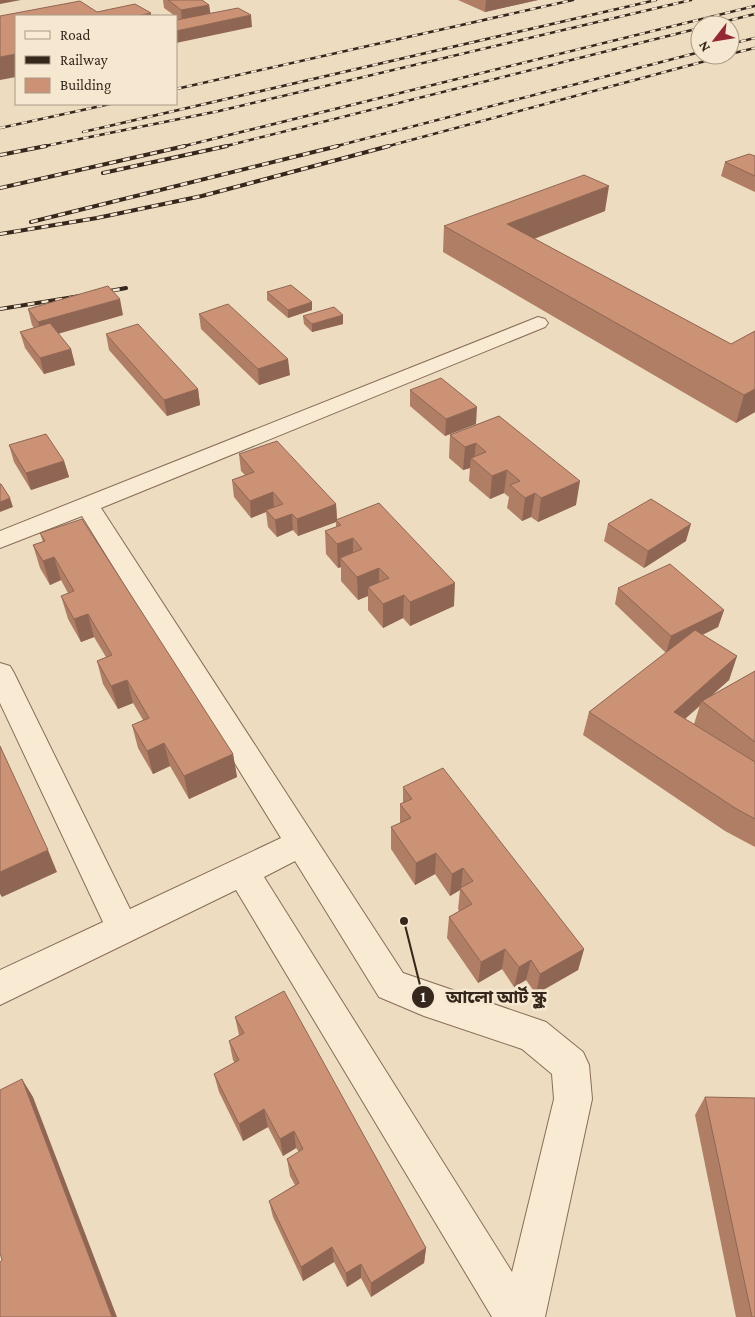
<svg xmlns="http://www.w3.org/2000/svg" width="755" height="1317" font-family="'Crimson Pro','Noto Sans Bengali',serif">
<rect width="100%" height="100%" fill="#eedcc0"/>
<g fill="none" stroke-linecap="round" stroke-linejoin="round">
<defs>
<path id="street" d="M538 317 545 319 548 323 545 327 101 508 403 973 546 1022 583 1052 589 1065 592 1099 545 1317H492L236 890 0 1005V970L103 922 0 703V663L10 666 14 673 130 909 281 838 82 516 0 548V531ZM295 861 379 997 424 1016 522 1049 552 1074 554 1099 512 1272 264 877Z"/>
</defs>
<!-- street casing -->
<use href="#street" stroke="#876d58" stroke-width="2"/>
<!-- street -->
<use href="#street" fill="#f9ead3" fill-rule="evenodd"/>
<defs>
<path id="rail-far1" d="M711 25 755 14
M730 44 755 38
M730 54 755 48
M176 89 573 0
M0 128 110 104
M83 132 656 0
M40 147 219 111 691 0
M180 147 755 6
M222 147 700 28
M333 147 700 52
M385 147 728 55"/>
<path id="rail" d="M0 155 46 146
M103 173 227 146
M0 188 185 146
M31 222 338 146
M0 234 97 218 202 196 389 146
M99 293 126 288
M0 309 80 296"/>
</defs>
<!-- rail-far1 casing -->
<use href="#rail-far1" stroke="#36271d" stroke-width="2.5"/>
<!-- rail casing -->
<use href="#rail" stroke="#36271d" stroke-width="4"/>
<!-- rail-far1 -->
<use href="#rail-far1" stroke="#f5e7d0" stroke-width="2" stroke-dasharray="5.5" stroke-linecap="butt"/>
<!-- rail -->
<use href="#rail" stroke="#f5e7d0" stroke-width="2.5" stroke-dasharray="7" stroke-linecap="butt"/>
</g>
<!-- wall -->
<path fill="#af7e65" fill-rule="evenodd" d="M163 0H202L209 5 210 13 252 27 179 20 176 17V16H175L164 8Z
M458 0H538L485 12Z
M755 156V192L721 176 725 162Z
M605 211 534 239 731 344 755 331V412L736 423 443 252 444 226Z
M267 292 312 310 288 318 267 300Z
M28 309 123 315 58 334 71 349 75 365 44 374 25 348 20 332 34 328 32 325Z
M199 314 290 375 259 385 201 329Z
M343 315V324L312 332 304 324 303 316Z
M106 334 198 389 200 405 167 416 109 350Z
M410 390 476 424 445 436 410 406Z
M499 416 576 505 538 522 531 517 522 521 507 508 509 497 504 493 490 499 469 481 470 468 463 470 449 458 450 435Z
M9 445 64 461 69 477 31 490 14 462Z
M239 454 336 504 337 519 454 606 410 626 403 618 383 628 368 610V596L358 600 341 581V567L338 568 326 554 325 531 336 527V522L298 536 293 530 277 537 268 527 266 512 251 518 234 497 232 480 245 475 241 471Z
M608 524 686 541 644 568 604 541Z
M40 533 233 754 237 777 189 799 170 766 153 774 138 748 132 725 143 720 133 703 118 709 103 684 97 661 106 657 94 637 81 642 68 619 61 596 68 593 61 580 50 585 40 568 33 545 43 542Z
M618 588 724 610 718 627 702 635 737 656 729 680 711 696 755 671V847L725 831 583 735 589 712 666 653 615 604ZM700 705 694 724 685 719 700 706Z
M403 787 584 949 578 970 536 994 526 980 514 987 502 969 478 983 447 938 449 917 459 911 458 909 460 890 450 896 435 874 415 885 391 849V827L400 823V804L403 803Z
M235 1017 426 1248 424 1263 371 1297 361 1278 347 1287 334 1262 303 1281 273 1217 269 1201 295 1185 290 1176 287 1159 299 1152 296 1148 283 1156 268 1127 243 1141 219 1092 214 1074 235 1063 233 1060 229 1041 239 1035Z
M705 1097 755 1317H736L695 1115Z"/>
<!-- shaded-wall -->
<path fill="#8f6653" d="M0 0H21L0 4Z
M486 0H538L485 12Z
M209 5 211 17 182 22 181 10Z
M151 13V16H136Z
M251 15 252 27 176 43V31Z
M16 54V77L0 80V57Z
M609 186 605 211 505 250 507 224Z
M120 299 123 315 42 338 38 322Z
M312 302V310L288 318V310Z
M343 315V324L312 332V324Z
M71 349 75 365 44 374 40 358Z
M288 359 290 375 259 385 258 369Z
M198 389 200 405 167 416 164 400Z
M755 389V412L736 423 744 395Z
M477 407 476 424 445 436 446 419Z
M476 443 474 461 471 458 470 468 463 470 465 447Z
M64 461 69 477 31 490 26 473Z
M507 470 504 493 490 499 492 476Z
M580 481 576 505 538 522 541 498Z
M273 492 274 509 266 510V512L251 518 250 501Z
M535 493 531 517 522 521 525 498Z
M10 498 13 507 0 512V502Z
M336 504 337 521 336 520V522L298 536 297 519Z
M292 514 293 530 277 537 275 520Z
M691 524 686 541 644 568 648 551Z
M353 538V562L340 558 341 567 338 568 337 544Z
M54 557 61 580 50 585 43 561Z
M379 568V591L368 587V596L358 600 357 577Z
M455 583 454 606 410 626V602Z
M404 595 403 618 383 628V604Z
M724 610 718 627 666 653 671 636Z
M88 614 94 637 81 642 74 619Z
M737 656 729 680 703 703 702 701 700 705 667 735 674 712Z
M127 680 133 703 118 709 111 686Z
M164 743 170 766 153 774 147 751Z
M233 754 237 777 189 799 184 776Z
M48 850 57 872 2 897 0 894V872Z
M436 853 435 874 415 885 416 863Z
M463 868 461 889 460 888V890L450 896 452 874Z
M505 949 502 969 478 983 481 962Z
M584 949 578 970 536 994 540 974Z
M531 960 526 980 514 987 519 967Z
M22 1079 33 1097 117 1317H112Z
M264 1109 268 1127 243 1141 239 1124Z
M294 1131 296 1148 283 1156 280 1139Z
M332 1247 334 1262 303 1281 301 1267Z
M426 1248 424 1263 371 1297V1283Z
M361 1264V1278L347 1287 346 1273Z"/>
<!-- building -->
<path fill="#cc9276" stroke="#8f6653" d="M168 0H202L209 5 181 10Z
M80 1 97 12 135 4 151 13 136 16H16V54L0 57V16Z
M238 8 251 15 176 31V20Z
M749 154 755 156V176L725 162Z
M584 175 609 186 507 224 731 344 755 331V389L744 395 444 226Z
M291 285 312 302 288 310 267 292Z
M108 286 120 299 38 322 28 309Z
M228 304 288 359 258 369 199 314Z
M334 307 343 315 312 324 303 316Z
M50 323 71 349 40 358 20 332Z
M138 324 198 389 164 400 106 334Z
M441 378 477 407 446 419 410 390Z
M499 416 580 481 541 498 535 493 525 498 510 485 520 481 507 470 492 476 471 458 486 452 476 443 465 447 450 435Z
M46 434 64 461 26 473 9 445Z
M277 441 336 504 297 519 292 514 275 520 266 510 283 504 273 492 250 501 232 480 254 472 239 454Z
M0 484H1L10 498 0 502Z
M651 499 691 524 648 551 608 524Z
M379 503 455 583 410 602 404 595 383 604 368 587 389 578 379 568 357 577 340 558 362 549 353 538 337 544 325 531 341 525 336 520Z
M82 519 233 754 184 776 164 743 147 751 132 725 149 718 127 680 111 686 97 661 112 655 88 614 74 619 61 596 74 591 54 557 43 561 33 545 45 541 40 533Z
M670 564 724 610 671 636 618 588Z
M695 630 737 656 674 712 755 762V819L735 808 589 712Z
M755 671V742L702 701Z
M0 746 48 850 0 872Z
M443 768 584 949 540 974 531 960 519 967 505 949 481 962 449 917 472 904 460 888 473 881 463 868 452 874 436 853 416 863 391 827 411 818 400 804 412 799 403 787Z
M284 991 426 1248 371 1283 361 1264 346 1273 332 1247 301 1267 269 1201 299 1183 287 1159 303 1149 294 1131 280 1139 264 1109 239 1124 214 1074 239 1060 229 1041 244 1033 235 1017Z
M22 1079 112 1317H0V1262L2 1260 0 1253V1090Z
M705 1097 755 1098V1317H752Z"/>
<!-- callouts -->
<path fill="none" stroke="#36271d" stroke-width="2" d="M404 921L423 997"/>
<g fill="#36271d" stroke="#f5e7d0" stroke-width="2">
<circle cx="404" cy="921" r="5"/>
<circle cx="423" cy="997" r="12"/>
</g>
<g font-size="15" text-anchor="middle" font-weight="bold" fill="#fff">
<text x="423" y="1002">1</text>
</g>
<g font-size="18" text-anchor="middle" font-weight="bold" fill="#36271d" stroke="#f5e7d0" stroke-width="5" stroke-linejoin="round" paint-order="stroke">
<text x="496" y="1003">আলো আর্ট স্কুল</text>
</g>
<!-- legend -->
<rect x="15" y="15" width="162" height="90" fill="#f5e7d0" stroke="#a99a88"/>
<rect x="25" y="31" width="25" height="8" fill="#f9ead3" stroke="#a99a88"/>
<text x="60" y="40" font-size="15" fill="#36271d">Road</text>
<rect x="25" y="56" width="25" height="8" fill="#36271d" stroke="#a99a88"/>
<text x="60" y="65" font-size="15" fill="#36271d">Railway</text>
<rect x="25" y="78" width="25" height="15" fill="#cc9276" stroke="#a99a88"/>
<text x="60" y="90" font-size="15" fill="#36271d">Building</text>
<!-- north arrow -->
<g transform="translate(715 40) rotate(239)"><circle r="24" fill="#f5e7d0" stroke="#a99a88"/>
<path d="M0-4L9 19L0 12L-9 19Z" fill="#952833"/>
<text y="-8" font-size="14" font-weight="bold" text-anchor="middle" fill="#36271d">N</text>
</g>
</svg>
